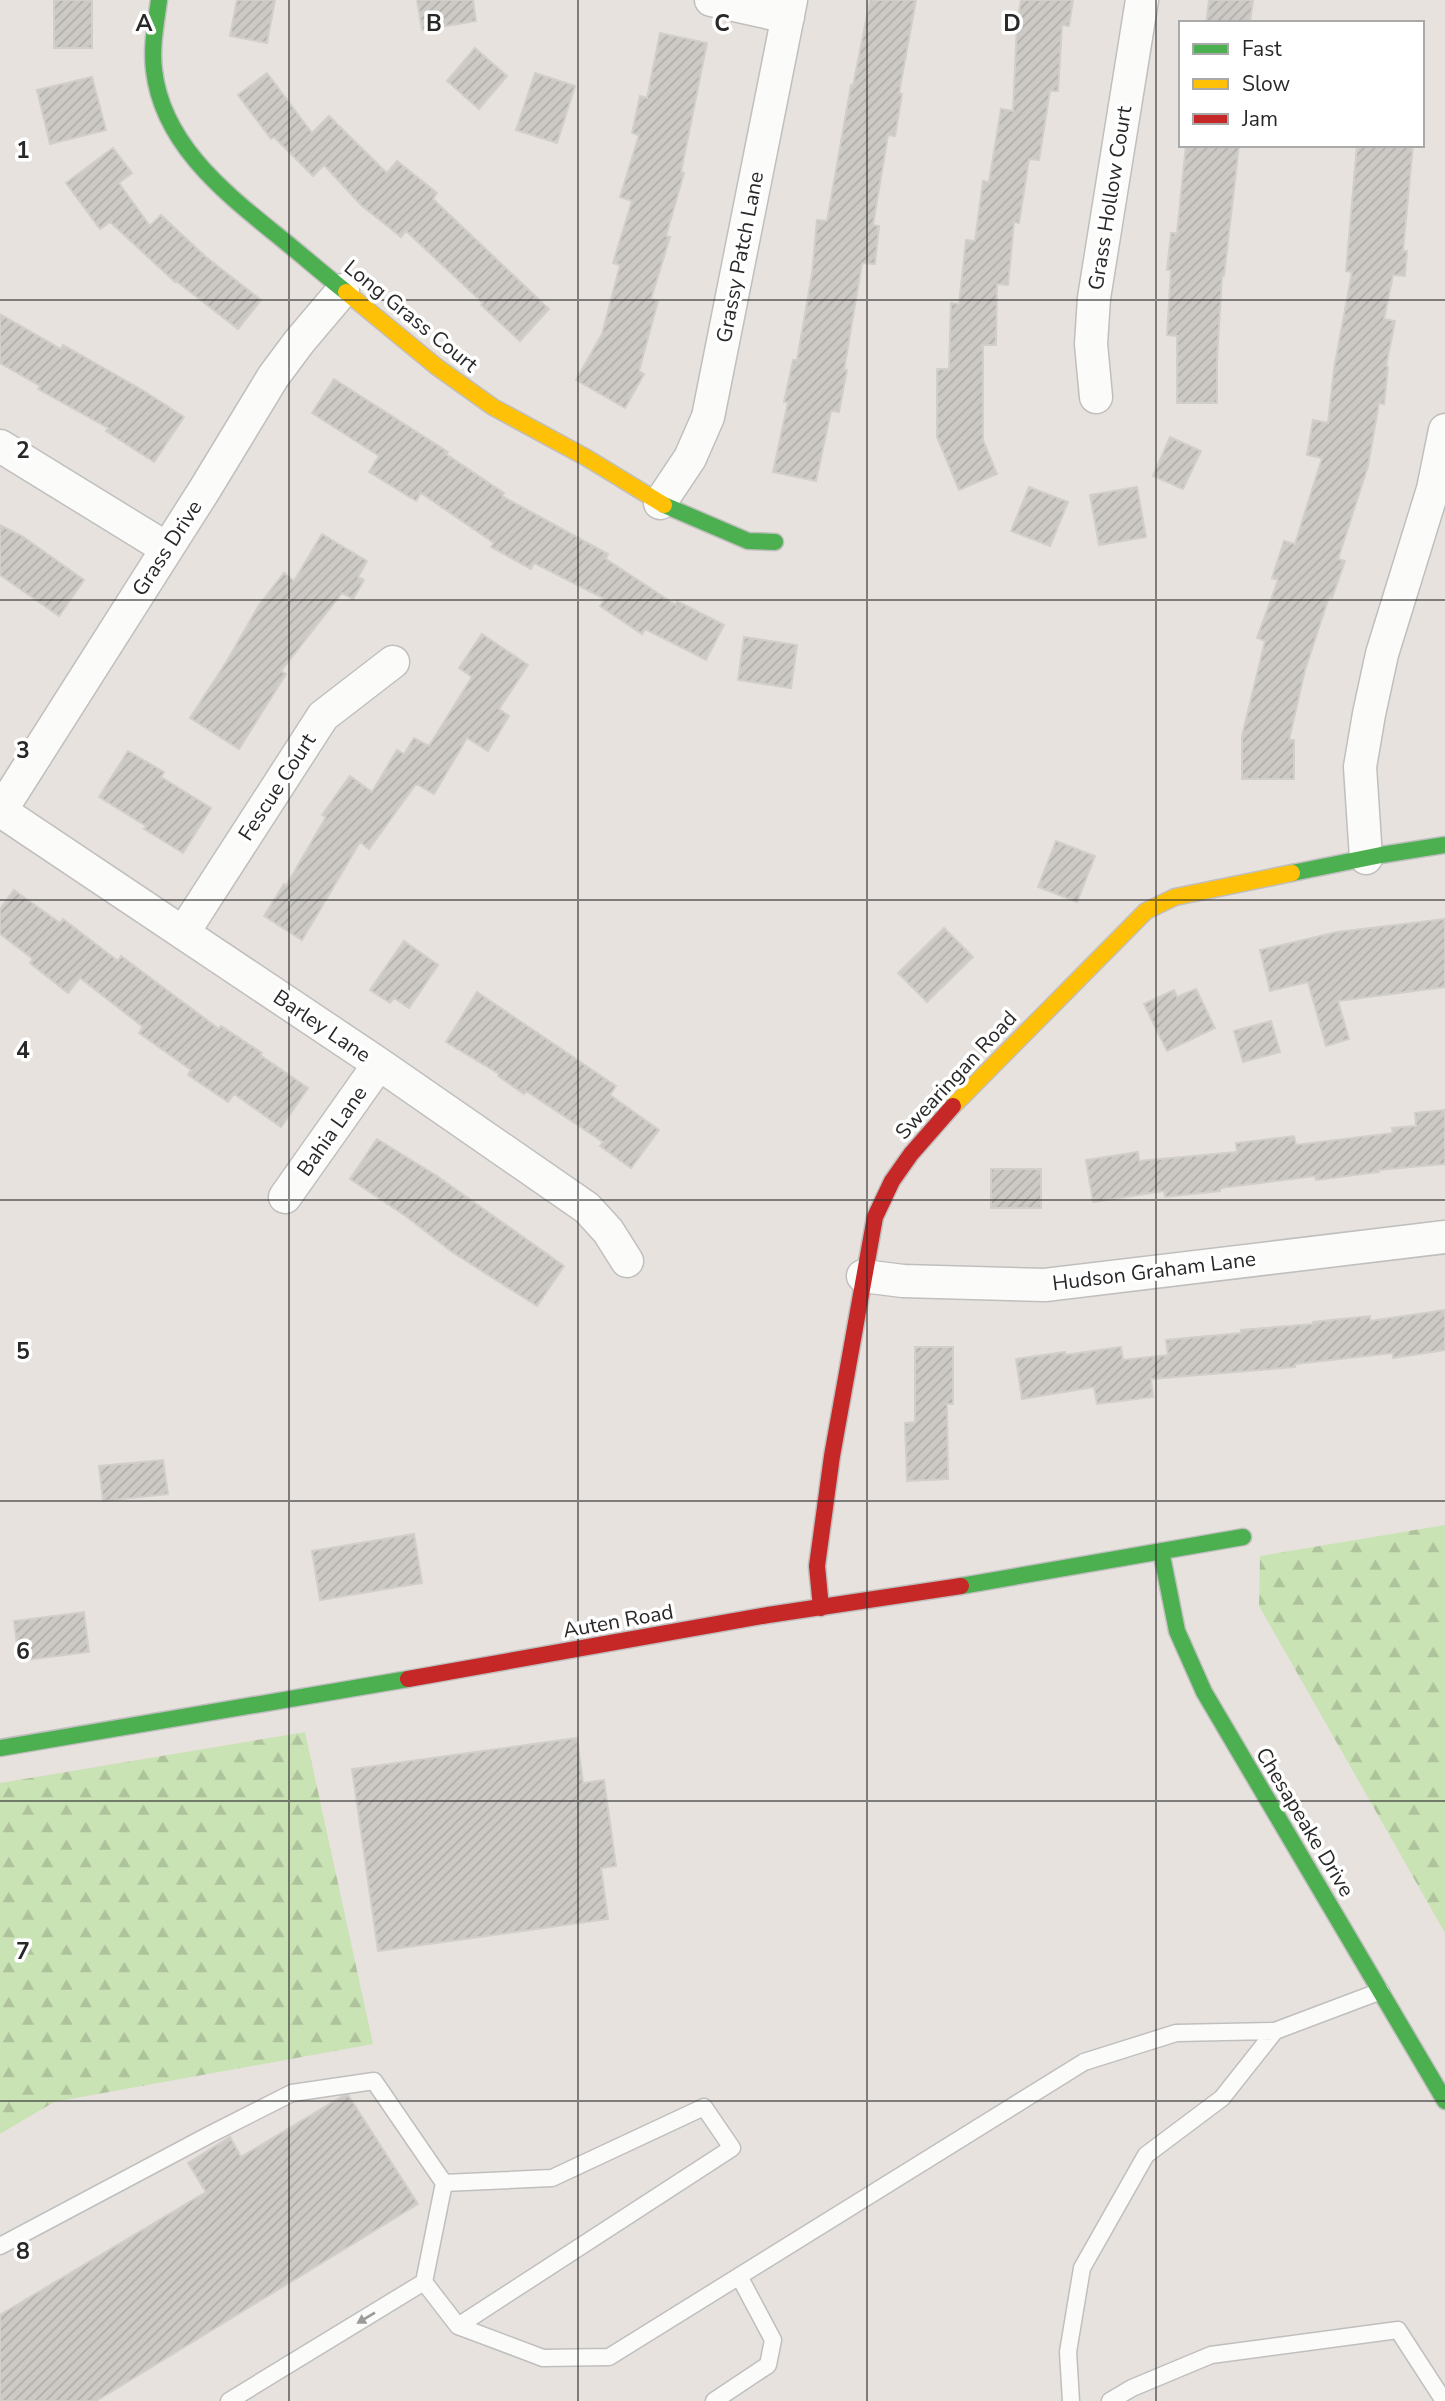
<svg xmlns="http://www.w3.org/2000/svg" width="1445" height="2401" font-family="'Nunito Sans',sans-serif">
<defs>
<pattern id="forest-firs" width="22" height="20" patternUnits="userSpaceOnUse" patternTransform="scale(1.75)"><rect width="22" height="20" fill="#cae3b5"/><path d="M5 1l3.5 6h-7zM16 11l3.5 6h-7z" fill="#aec39c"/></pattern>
<pattern id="building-hatch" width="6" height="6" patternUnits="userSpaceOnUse" patternTransform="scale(1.75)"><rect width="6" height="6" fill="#cdcac6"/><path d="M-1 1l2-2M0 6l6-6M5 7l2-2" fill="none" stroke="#b0aeaa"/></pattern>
</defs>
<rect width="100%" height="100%" fill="#e7e2dd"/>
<!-- forest -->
<path fill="url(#forest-firs)" d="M1445 1525V1933L1259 1606 1260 1556Z
M305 1732 373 2044 54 2102 0 2134V1783Z"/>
<!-- building -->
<path fill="url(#building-hatch)" stroke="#d2cec9" stroke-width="2" d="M54 0H92V48H54Z
M237 0H275L267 43 230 36Z
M417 0H473L476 21 422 30Z
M870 0H916L899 93 902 94 895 136 888 135 873 225 879 226 875 264 862 263 844 370H847L839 412 831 411 816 481 773 472 788 402H784L793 360H797L812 274 817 220 827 221 851 85 853 86Z
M1021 0H1073L1069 26 1062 25 1058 91H1050L1039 160 1029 159 1019 223 1014 222 1008 285 997 284 996 345H983V440L997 474 959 490 937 437V369H949L951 303 959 304 966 240 975 241 983 181 989 182 1001 109 1013 111 1017 25Z
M1209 0H1253L1250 23H1206Z
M660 33 707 43 681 172 684 173 666 236 670 237 651 299 658 301 639 371 644 374 625 408 576 380 602 334 620 265 613 263 632 201 620 197 639 135 632 133 640 96 647 98Z
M475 48 507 76 479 109 447 81Z
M267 73 312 133 329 116 387 173 397 161 437 193 433 199 549 309 520 341 481 305 483 303 406 231 401 237 361 205 324 165 313 176 274 137 271 139 238 95Z
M535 73 575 86 557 143 516 130Z
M92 77 106 130 50 144 37 90Z
M1186 145H1239L1224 276H1222L1217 360V403H1177V336L1167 335 1171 270H1167L1171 233H1177Z
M1357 145H1413L1403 251H1407L1405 276 1393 275 1384 319 1395 321 1386 366 1388 367 1384 404 1379 403 1368 466 1338 559 1345 561 1332 598 1329 597 1305 670 1289 740H1294V779H1242V736L1265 641 1257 638 1278 580 1272 578 1284 541 1295 544 1322 458 1307 455 1313 420 1328 423 1334 369 1352 272 1346 271Z
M113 148 132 173 119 183 150 226 161 215 206 257 261 300 238 329 176 281 175 282 110 222 100 229 66 183Z
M0 314 61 349 63 345 144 391 184 417 154 462 106 431 108 428 38 389 40 386 0 363Z
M334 379 448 452 446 454 504 493 502 496 608 554 606 559 676 605 677 601 724 625 706 660 645 629 642 634 600 606 605 599 534 563 531 569 491 547 494 543 421 493 416 501 369 472 379 456 312 413Z
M1170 437 1201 451 1183 489 1153 476Z
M1029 487 1068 502 1050 546 1011 531Z
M1137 487 1146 537 1099 545 1090 495Z
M0 525 22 536 84 580 59 616 0 575Z
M322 534 367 561 358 577 364 580 353 599 342 593 281 671 286 674 239 749 190 718 227 661 259 605 284 573 294 581Z
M482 634 528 665 499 709 509 716 488 751 467 738 434 794 416 784 369 849 360 842 302 940 264 916 284 884 286 886 326 817 322 815 350 776 372 792 397 750 404 754 414 738 429 746 472 677 459 668Z
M744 637 797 645 791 688 738 680Z
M128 751 164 772 161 777 211 808 183 853 144 829 146 826 99 797Z
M1056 841 1095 856 1077 902 1038 887Z
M14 890 60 923 63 919 118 961 121 956 219 1029 221 1026 262 1053 260 1055 308 1088 281 1127 234 1094 228 1102 188 1075 191 1070 139 1033 143 1027 80 978 68 993 30 963 33 959 0 934V909Z
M1445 919V987L1338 1001 1349 1039 1326 1046 1308 982 1270 991 1260 950 1337 932Z
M944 928 973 957 927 1002 898 973Z
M404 941 438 965 409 1008 394 998 390 1003 370 990Z
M1196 989 1215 1028 1167 1051 1144 1004 1174 990 1177 997Z
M477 992 616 1086 610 1095 659 1130 631 1168 600 1146 603 1142 526 1091 524 1094 498 1076 499 1074 446 1042Z
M1271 1021 1280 1052 1243 1062 1234 1031Z
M1445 1110V1164L1378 1170 1379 1172 1316 1180 1315 1176 1220 1188V1191L1165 1197 1164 1191 1093 1202 1086 1160 1138 1152 1139 1161 1237 1152 1236 1143 1294 1136 1296 1145 1393 1133 1392 1128 1416 1126 1415 1113Z
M377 1139 437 1176 564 1266 537 1306 452 1252 407 1217 350 1179Z
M991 1169H1041V1208H991Z
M1445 1310V1350L1393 1358V1353L1295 1364V1367L1151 1379 1153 1397 1097 1404 1094 1387 1022 1399 1016 1359 1065 1352V1355L1121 1347 1123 1360 1168 1355 1166 1340 1241 1333V1330L1313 1324V1322L1370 1316V1321Z
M915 1347H953V1404H947L948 1479 907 1481 905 1423 915 1422Z
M163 1460 168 1494 103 1501 99 1466Z
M414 1534 422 1583 320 1600 312 1551Z
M84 1612 89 1652 19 1661 14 1621Z
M577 1738 583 1783 604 1780 616 1866 601 1868 608 1919 378 1951 352 1769Z
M348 2095 418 2204 96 2401H0V2315L206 2192 188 2163 230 2137 241 2157 343 2096Z"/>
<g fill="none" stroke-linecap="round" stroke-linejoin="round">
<defs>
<path id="lane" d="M444 2183 552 2178 704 2107 732 2148 458 2326
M0 2246 209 2135 292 2093 374 2081 444 2183 424 2282 229 2401
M424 2282 458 2326 543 2358 609 2357 1084 2062 1176 2033 1275 2031 1381 1991
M714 2401 768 2365 773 2340 739 2276
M1071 2401 1068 2352 1082 2268 1146 2155 1222 2098 1275 2031
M1110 2401 1132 2388 1211 2355 1398 2330 1444 2401"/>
<path id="street" d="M711 0 788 17
M1096 397 1091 344 1094 298 1142 0
M0 446 166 548
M660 503 690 458 708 417 791 0
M1 811 379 1064 587 1208 608 1231 627 1261
M0 812 205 489 273 377 299 342 343 290
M1366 858 1360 767 1369 714 1382 654 1433 489 1445 430
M183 933 323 716 393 662
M285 1197 379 1064
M863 1276 903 1281 1045 1285 1445 1237"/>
<path id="fast" d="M159 0C156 23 151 47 154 70 162 141 220 189 272 231 297 251 321 272 346 292
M664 505 748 541 775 542
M1292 873 1381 855 1445 845
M1161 1551 1177 1631 1204 1692 1445 2101
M961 1586 1243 1537
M0 1748 408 1679"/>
<path id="slow" d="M346 292 437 367 493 407 587 458 664 505
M953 1106 1146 911 1175 897 1292 873"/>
<path id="jam" d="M821 1608 817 1566 832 1456 875 1217 892 1181 911 1154 953 1106
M408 1679 768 1615 961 1586"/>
</defs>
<!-- lane casing -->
<use href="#lane" stroke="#c0bfbf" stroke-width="19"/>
<!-- street casing -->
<use href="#street" stroke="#c0bfbf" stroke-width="35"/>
<!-- fast casing -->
<use href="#fast" stroke="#c0bfbf" stroke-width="19"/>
<!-- slow casing -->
<use href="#slow" stroke="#c0bfbf" stroke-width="19"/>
<!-- jam casing -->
<use href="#jam" stroke="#c0bfbf" stroke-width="19"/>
<!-- lane -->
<use href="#lane" stroke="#fbfbfa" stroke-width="16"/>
<!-- street -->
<use href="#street" stroke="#fbfbfa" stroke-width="32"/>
<!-- fast -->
<use href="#fast" stroke="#4caf50" stroke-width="16"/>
<!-- slow -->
<use href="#slow" stroke="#ffc107" stroke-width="16"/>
<!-- jam -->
<use href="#jam" stroke="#c62828" stroke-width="16"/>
</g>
<!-- one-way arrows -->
<defs><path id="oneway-solid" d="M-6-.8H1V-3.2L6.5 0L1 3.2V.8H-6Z" transform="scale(1.75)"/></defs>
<use fill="#9c9c9c" href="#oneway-solid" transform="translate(366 2318) rotate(149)"/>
<!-- grid -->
<path fill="none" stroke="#282828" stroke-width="2" stroke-opacity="0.55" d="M289 0V2401M578 0V2401M867 0V2401M1156 0V2401M0 300H1445M0 600H1445M0 900H1445M0 1200H1445M0 1501H1445M0 1801H1445M0 2101H1445"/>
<g text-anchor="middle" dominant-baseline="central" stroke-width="7" stroke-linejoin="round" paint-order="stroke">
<!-- street labels -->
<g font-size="21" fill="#282828" stroke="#fff">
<text transform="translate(1110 198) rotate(-81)">Grass Hollow Court</text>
<text transform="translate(740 257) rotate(-79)">Grassy Patch Lane</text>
<text transform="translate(411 316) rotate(39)">Long Grass Court</text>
<text transform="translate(167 548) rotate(-57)">Grass Drive</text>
<text transform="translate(277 787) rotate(-57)">Fescue Court</text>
<text transform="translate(322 1026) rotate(34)">Barley Lane</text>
<text transform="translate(956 1075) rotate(-47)">Swearingan Road</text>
<text transform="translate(332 1131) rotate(-55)">Bahia Lane</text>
<text transform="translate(1154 1271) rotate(-7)">Hudson Graham Lane</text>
<text transform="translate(618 1621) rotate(-10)">Auten Road</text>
<text transform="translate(1305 1822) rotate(59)">Chesapeake Drive</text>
</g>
</g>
<g font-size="23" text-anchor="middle" font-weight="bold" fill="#282828" stroke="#fff" stroke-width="7" stroke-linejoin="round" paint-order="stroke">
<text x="144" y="31">A</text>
<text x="434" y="31">B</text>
<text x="722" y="31">C</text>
<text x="1012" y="31">D</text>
<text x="23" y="158">1</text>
<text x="23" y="458">2</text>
<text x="23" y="758">3</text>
<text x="23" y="1058">4</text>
<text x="23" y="1359">5</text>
<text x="23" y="1659">6</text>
<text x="23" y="1959">7</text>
<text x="23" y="2259">8</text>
</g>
<!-- legend -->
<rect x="1179" y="21" width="245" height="126" fill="#ffffff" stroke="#a9a9a9" stroke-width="2"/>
<rect x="1193" y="44" width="35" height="10" fill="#4caf50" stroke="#a9a9a9" stroke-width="2"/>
<text x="1242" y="56" font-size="21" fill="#282828">Fast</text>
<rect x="1193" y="79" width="35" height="10" fill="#ffc107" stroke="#a9a9a9" stroke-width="2"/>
<text x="1242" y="91" font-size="21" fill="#282828">Slow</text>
<rect x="1193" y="114" width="35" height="10" fill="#c62828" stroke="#a9a9a9" stroke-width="2"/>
<text x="1242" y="126" font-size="21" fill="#282828">Jam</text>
</svg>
